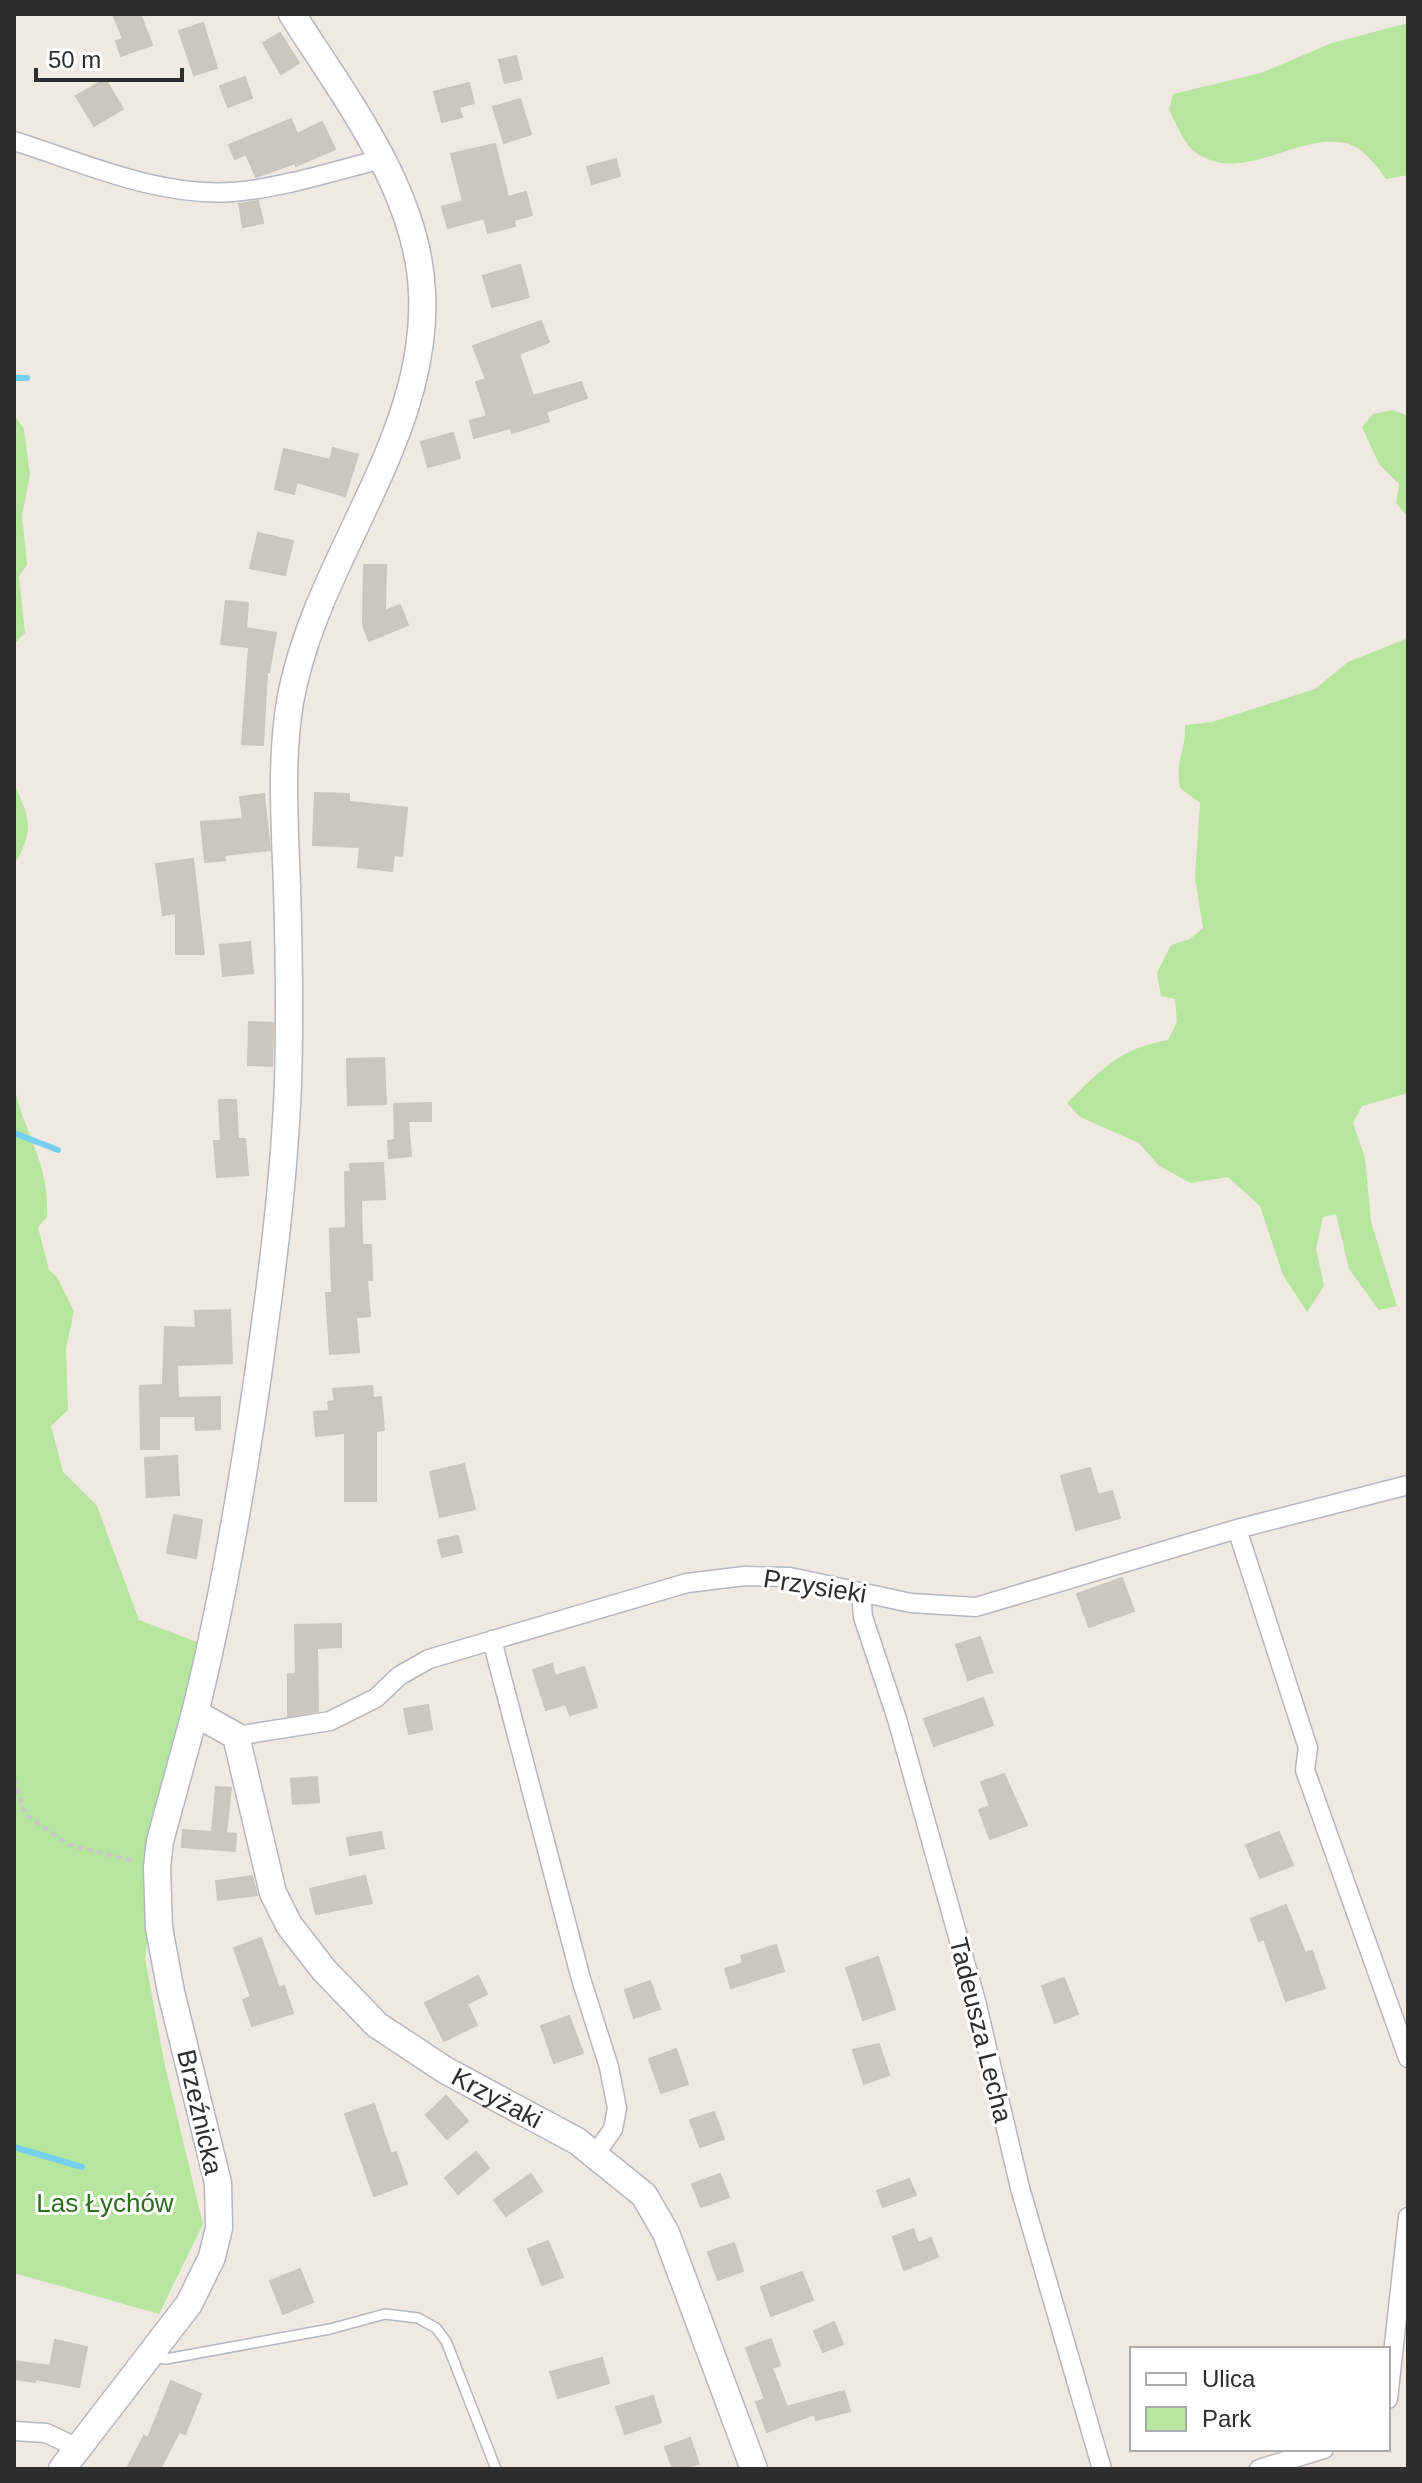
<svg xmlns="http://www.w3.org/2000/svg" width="1422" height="2483" font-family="Helvetica,sans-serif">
<rect width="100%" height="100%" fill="#efe9e1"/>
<!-- green -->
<path fill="#b6e59e" d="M1408 23V175L1386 179C1377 166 1362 146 1345 143 1295 133 1242 186 1195 152 1184 144 1176 122 1169 110L1173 94 1261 73 1332 43Z
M1393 410 1408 416V517L1396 503 1399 484 1379 464 1362 427 1373 414Z
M14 415 24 429 30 475 22 515 27 565 19 576 25 633 14 644Z
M1408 638V1093L1362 1106 1353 1123 1365 1158 1371 1222 1397 1306 1379 1310 1349 1269 1336 1214 1323 1217 1316 1249 1324 1286 1307 1312 1283 1275 1260 1206 1228 1177 1191 1183 1159 1166 1139 1143 1080 1117 1067 1103C1101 1070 1120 1048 1168 1040L1177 1022 1175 999 1161 996 1157 973 1171 945 1190 939 1203 928 1195 877 1200 803 1180 788C1175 757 1186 752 1185 725L1212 722 1315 689 1348 662Z
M14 783C30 820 35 829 14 865Z
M14 1033C15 1055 12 1082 18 1102 32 1147 49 1168 47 1217L38 1227 49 1270 57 1277 74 1311 66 1348 68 1410 51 1426 63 1472 97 1506 139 1620 197 1642 151 1841V1920L145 1958 165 2066 203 2224 159 2314 14 2273Z"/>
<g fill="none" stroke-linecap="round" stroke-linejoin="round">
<!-- stream -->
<path stroke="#75cff0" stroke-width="6" d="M14 378H27
M14 1133 58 1150
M14 2147 82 2167"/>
</g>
<!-- building -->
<path fill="#cbc7bf" stroke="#cbc5ba" stroke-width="2" d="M113 14H140L152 45 121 56 116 41 123 39Z
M203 23 217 68 194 75 179 31Z
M280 33 299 63 281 74 263 43Z
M516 56 522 79 505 83 499 60Z
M245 77 252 98 228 107 220 86Z
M105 79 123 109 94 126 76 96Z
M469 83 474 103 459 107 462 117 442 122 434 92Z
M520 99 531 134 504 143 493 107Z
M291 119 297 134 322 122 335 149 296 166 295 163 256 177 246 154 235 159 229 145Z
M495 144 508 197 526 192 532 215 514 220 515 226 488 233 484 218 448 228 442 207 463 201 451 154Z
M616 159 620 176 592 184 587 167Z
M258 201 263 223 243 227 239 204Z
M520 265 529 297 492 307 483 276Z
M541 321 549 342 519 354 533 396 581 382 587 398 546 412 549 421 512 433 510 428 474 438 470 421 487 416 476 382 486 379 473 346Z
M453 433 460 458 428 467 421 442Z
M333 448 358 455 345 496 297 482 294 494 275 489 284 449 330 460Z
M258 533 293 541 285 575 250 568Z
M364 565H386L385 611 400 605 408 625 369 641 363 625Z
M226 601 248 603 246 628 276 633 269 672H267L263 745 242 744 249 647 221 644Z
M315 793 349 794V802L407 808 402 856 394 855 392 871 358 867 360 847 313 845Z
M264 794 270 850 224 855 225 860 205 862 201 822 243 819 240 797Z
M193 859 204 954H176V913L163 915 156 864Z
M250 942 253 973 223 976 220 945Z
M249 1022 273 1023 272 1066 248 1065Z
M384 1058 386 1104 348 1105 347 1059Z
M219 1100H236L238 1139H245L248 1175 217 1177 214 1141H221Z
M431 1103V1121H408L411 1156 389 1158 388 1141 395 1140 394 1104Z
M383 1163 385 1199 361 1200 362 1245H371L372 1280H367L370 1316 356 1317 359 1352 330 1354 326 1293H332L330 1229 346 1228 345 1172H351L350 1164Z
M230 1310 232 1363 177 1365 178 1398 220 1397V1429L196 1430 195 1416H159V1449H141L140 1386 163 1385 165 1327 196 1328 195 1311Z
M372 1386 373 1398 381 1397 384 1430 376 1431V1501H345V1433L316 1436 314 1412 329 1411 328 1402 335 1401 333 1389Z
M177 1456 179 1495 147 1497 145 1458Z
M464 1464 475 1509 440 1517 430 1472Z
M1090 1468 1098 1495 1112 1491 1120 1518 1076 1530 1061 1476Z
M174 1515 202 1520 196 1558 167 1553Z
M458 1536 462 1552 442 1557 438 1540Z
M1122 1578 1134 1611 1089 1627 1077 1594Z
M341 1624V1647L317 1648 318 1711 288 1716V1674H296L295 1625Z
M980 1637 992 1672 968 1680 956 1645Z
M552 1664 555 1676 584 1667 597 1707 570 1715 566 1704 546 1710 533 1670Z
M983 1698 993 1725 934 1746 924 1719Z
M428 1705 432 1729 409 1734 404 1709Z
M1004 1774 1027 1825 990 1839 979 1810 990 1806 981 1782Z
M317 1777 319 1802 293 1804 291 1779Z
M216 1787 231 1788 226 1833 236 1834 235 1851 182 1847 183 1830 212 1832Z
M381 1832 384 1848 350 1855 347 1838Z
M1279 1832 1293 1865 1260 1878 1246 1845Z
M252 1876 257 1895 218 1900 216 1881Z
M365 1876 372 1903 316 1914 310 1889Z
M1286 1905 1305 1953 1312 1951 1325 1988 1286 2001 1264 1939 1259 1941 1251 1919Z
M261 1938 279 1988 284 1986 293 2013 252 2026 243 2000 251 1997 234 1948Z
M776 1945 784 1971 731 1988 725 1969 743 1963 741 1956Z
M878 1957 895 2009 863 2020 846 1968Z
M478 1976 487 1994 467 2004 477 2025 444 2041 425 2003Z
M1064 1978 1078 2014 1055 2023 1042 1986Z
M650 1981 660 2009 634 2018 625 1990Z
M569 2016 583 2053 554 2063 541 2026Z
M879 2044 889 2075 864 2084 853 2050Z
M676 2049 688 2084 661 2093 649 2059Z
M446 2096 468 2121 447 2139 426 2115Z
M374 2104 391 2154 396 2152 407 2184 374 2196 345 2114Z
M714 2112 724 2139 700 2147 690 2120Z
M476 2152 489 2168 458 2194 445 2178Z
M531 2174 542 2191 506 2216 494 2200Z
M720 2174 729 2197 701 2207 692 2184Z
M909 2179 916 2195 883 2207 877 2191Z
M913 2229 918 2243 931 2238 938 2257 904 2270 893 2237Z
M548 2241 563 2277 542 2285 528 2249Z
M734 2243 743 2271 718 2280 708 2252Z
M300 2269 313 2302 283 2314 270 2281Z
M802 2272 813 2300 771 2316 761 2287Z
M834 2322 843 2344 823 2352 814 2331Z
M771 2339 780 2365 772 2368 787 2407 844 2391 850 2411 816 2420 814 2414 767 2432 756 2402 765 2399 746 2348Z
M55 2340 87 2347 79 2387 36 2379 35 2382 14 2379V2361L50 2366Z
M602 2358 609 2383 558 2398 550 2372Z
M171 2381 201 2394 185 2434 179 2432 160 2469H127L144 2436 148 2438Z
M653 2396 661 2422 625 2434 616 2407Z
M690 2438 699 2464 673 2469 665 2447Z"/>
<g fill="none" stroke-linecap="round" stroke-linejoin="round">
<defs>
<path id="lane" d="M153 2358 166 2359 330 2329 385 2314 418 2318 436 2328 446 2341 496 2469"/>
<path id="street" d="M14 141C84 163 158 197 233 192 282 188 334 171 382 159
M1237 1529 1308 1748 1305 1770 1408 2058
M861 1592 863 1617 897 1719 976 2001 1020 2188 1102 2469
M492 1640 581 1979 609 2067 617 2108 613 2129 595 2155
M236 1736 330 1721 376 1698 399 1676 429 1659 687 1583 745 1576 790 1577 911 1603 976 1607 1237 1529 1408 1485
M1388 2399 1408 2217
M14 2431 46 2433 78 2448
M1259 2469 1324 2449"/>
<g id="secondary">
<path id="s1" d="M292 14C344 96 418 191 422 292 429 441 315 559 290 702 280 762 285 827 287 888 289 953 290 1017 288 1083 284 1184 271 1282 257 1382 241 1494 222 1604 195 1713L236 1736 273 1893 289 1925 324 1970 377 2025 445 2070 577 2141 644 2195 666 2233 754 2469"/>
<path d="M62 2469 189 2304 212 2257 219 2228 218 2183 171 1992 159 1928 157 1867 160 1841 195 1713"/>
</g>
</defs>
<!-- lane casing -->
<use href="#lane" stroke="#b4b7c1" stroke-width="12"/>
<!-- street casing -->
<use href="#street" stroke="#b4b7c1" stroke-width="21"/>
<!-- secondary casing -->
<use href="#secondary" stroke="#b4b7c1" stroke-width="29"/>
<!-- path -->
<path stroke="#c9c9c9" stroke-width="4" stroke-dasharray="6 4" stroke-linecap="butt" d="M14 1778 25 1814 69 1845 135 1861"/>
<!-- lane -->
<use href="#lane" stroke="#fff" stroke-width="9"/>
<!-- street -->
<use href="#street" stroke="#fff" stroke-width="18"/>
<!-- secondary -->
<use href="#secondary" stroke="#fff" stroke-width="26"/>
</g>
<g text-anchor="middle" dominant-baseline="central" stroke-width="6" stroke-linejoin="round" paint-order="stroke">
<!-- street labels -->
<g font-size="26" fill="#2e2e2e" stroke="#fff">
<text transform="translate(815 1586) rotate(9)">Przysieki</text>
<text transform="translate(981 2030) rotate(76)">Tadeusza Lecha</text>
<text stroke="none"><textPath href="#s1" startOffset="2282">Krzyżaki</textPath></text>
<text transform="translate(200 2112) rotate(77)">Brzeźnicka</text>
</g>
<!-- park labels -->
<g font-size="26" fill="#2c6e1b" stroke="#fff">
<text x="105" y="2203">Las Łychów</text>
</g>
</g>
<!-- border -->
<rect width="1422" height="2483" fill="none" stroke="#2e2e2e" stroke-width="32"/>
<!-- legend -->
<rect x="1130" y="2347" width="260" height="104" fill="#ffffff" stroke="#ababab" stroke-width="2"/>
<rect x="1146" y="2373" width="40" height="12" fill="#ffffff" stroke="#ababab" stroke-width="2"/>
<text x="1202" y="2387" font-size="24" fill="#2e2e2e">Ulica</text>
<rect x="1146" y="2407" width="40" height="24" fill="#b6e59e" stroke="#ababab" stroke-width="2"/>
<text x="1202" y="2427" font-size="24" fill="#2e2e2e">Park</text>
<!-- scale -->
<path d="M36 68v12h146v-12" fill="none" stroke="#2e2e2e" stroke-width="4"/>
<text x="48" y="68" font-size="24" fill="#2e2e2e" stroke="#ffffff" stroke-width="6" paint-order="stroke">50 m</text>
</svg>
